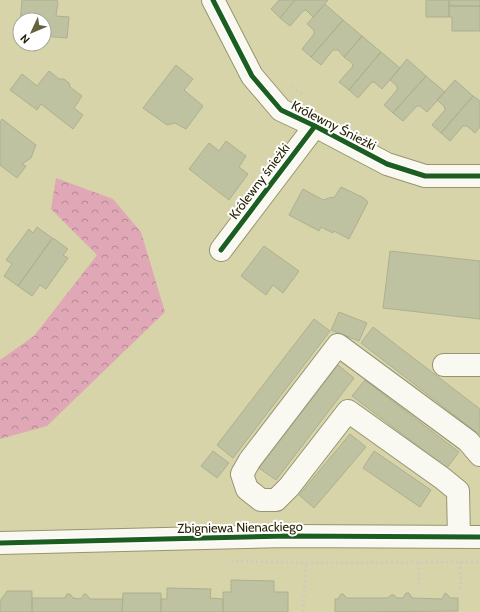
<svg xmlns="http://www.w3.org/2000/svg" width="480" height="612" font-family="Cabin,sans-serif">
<defs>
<pattern id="forest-crowns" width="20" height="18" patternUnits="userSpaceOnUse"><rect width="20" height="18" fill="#e0a7b6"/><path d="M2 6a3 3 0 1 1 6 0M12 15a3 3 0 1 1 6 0" fill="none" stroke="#b68892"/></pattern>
</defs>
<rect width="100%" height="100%" fill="#d7d4a9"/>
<!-- forest -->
<path fill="url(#forest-crowns)" d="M56 178 113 199 141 232 165 312 47 426 0 439V360L34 336 97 255 51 209Z"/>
<!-- building -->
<path fill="#bfc2a1" stroke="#adb08f" d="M22 0H57L58 2 56 16 69 17 67 38 44 36V20H20V33H19Z
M279 0H295L280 18 271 9Z
M295 0H328L313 17 306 10 303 11 290 26 280 18Z
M426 0H449V17H426Z
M449 0H480V6H449Z
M325 4 343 20 311 57 302 49 314 34V30L307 24Z
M449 6H480V31H452V17H449Z
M343 20 362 36 344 57 338 50H333L321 65 311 57Z
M362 36 381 52 349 90 339 82 353 66 352 63 344 57Z
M381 52 400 68 382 89 374 82H372L358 98 349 90Z
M407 59 426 76 393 113 384 105 397 90V86L390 80Z
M176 65 193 79 184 90 203 106 186 129 175 123 167 125 143 108Z
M49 71 59 79H64L69 83 70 87 82 96 74 108 83 115 73 129 41 104 37 110 10 90 22 74 37 86Z
M426 76 445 92 427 112 420 106H417L403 121 393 113Z
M455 80 473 96 441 133 432 125 445 110 444 106 437 100Z
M473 96 480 101V127L475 133 467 126H463L450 141 441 133Z
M2 119 36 145 31 158 22 164 26 166 17 178 0 165V122Z
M226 141 246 156 239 167 248 174 229 200 189 169 209 143 219 151Z
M341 187 364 198 368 202 349 239 334 231 333 233 321 227 319 231 289 215 303 189 323 200 332 197 334 198Z
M37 227 52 238 18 286 4 276 12 264 6 260 29 229 33 233Z
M53 238 68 249 63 255 68 258 46 289 40 285 32 296 18 286Z
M264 246 299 271 283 293 273 285 266 295 241 276Z
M390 251 480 261V319L383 308Z
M339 312 367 323 359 341 331 330Z
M314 319 330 331 233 458 217 445Z
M373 327 480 409V435L361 343Z
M338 365 354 378 276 480 259 468Z
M365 380 459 452 447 468 352 396Z
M350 434 366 447 314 508 299 495Z
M213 451 229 463 217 478 201 466Z
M374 451 431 490 420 507 363 468Z
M231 580 274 581V592H288V612H223V592H231Z
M167 588 211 589 210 598 223 599V612H161V599H167Z
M7 591H32V612H0V601Z
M123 593H161V612H122Z
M406 593H409L412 598 442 599 445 593 447 594 450 598H458V611L335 612V599H338L341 594H343L347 598H388L391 595H394L397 598H403Z
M67 594H70L73 598 81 599 84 594H86L90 599H123L122 612H32V598H65Z"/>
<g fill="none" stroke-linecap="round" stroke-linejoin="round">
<defs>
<path id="minor" d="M213 0 252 76 281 110 315 126 387 164 425 176H480
M221 250 315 126
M444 365H480
M459 537 458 491 442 478 348 411 289 487 276 500H261L247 489 242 474 250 460 338 345 468 441 480 455
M0 543 287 536 480 537"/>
</defs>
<!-- minor casing -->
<use href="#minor" stroke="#969471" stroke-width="24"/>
<!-- path -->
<path stroke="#cccbbd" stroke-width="2.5" stroke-dasharray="2 3" stroke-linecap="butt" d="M292 87 305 95
M231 561 306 563 478 562 480 564
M460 562 461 589
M419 585V562
M303 612 306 563"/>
<!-- minor -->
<use href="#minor" stroke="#f9f9f2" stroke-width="22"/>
<defs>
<path id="cycleway" d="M213 0 252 76 281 110 315 126 387 164 425 176H480
M221 250 315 126
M0 543 287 536 480 537"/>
</defs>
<!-- cycleway casing -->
<use href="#cycleway" stroke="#fff" stroke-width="8"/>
<!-- cycleway -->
<use href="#cycleway" stroke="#1b5e20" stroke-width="5"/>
</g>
<g text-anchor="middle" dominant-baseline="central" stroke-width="4" stroke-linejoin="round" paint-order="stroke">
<!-- street labels -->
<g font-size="13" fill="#282504" stroke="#fff">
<text transform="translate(334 125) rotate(27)">Królewny Śnieżki</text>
<text transform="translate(259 181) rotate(-53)">Królewny śnieżki</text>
<text transform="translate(240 527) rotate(-1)">Zbigniewa Nienackiego</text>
</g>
</g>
<!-- north arrow -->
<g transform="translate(32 32) rotate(226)"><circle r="19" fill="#ffffff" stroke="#a9a89b"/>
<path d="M0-3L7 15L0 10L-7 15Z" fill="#65623e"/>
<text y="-6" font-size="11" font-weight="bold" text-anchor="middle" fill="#282504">N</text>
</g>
</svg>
